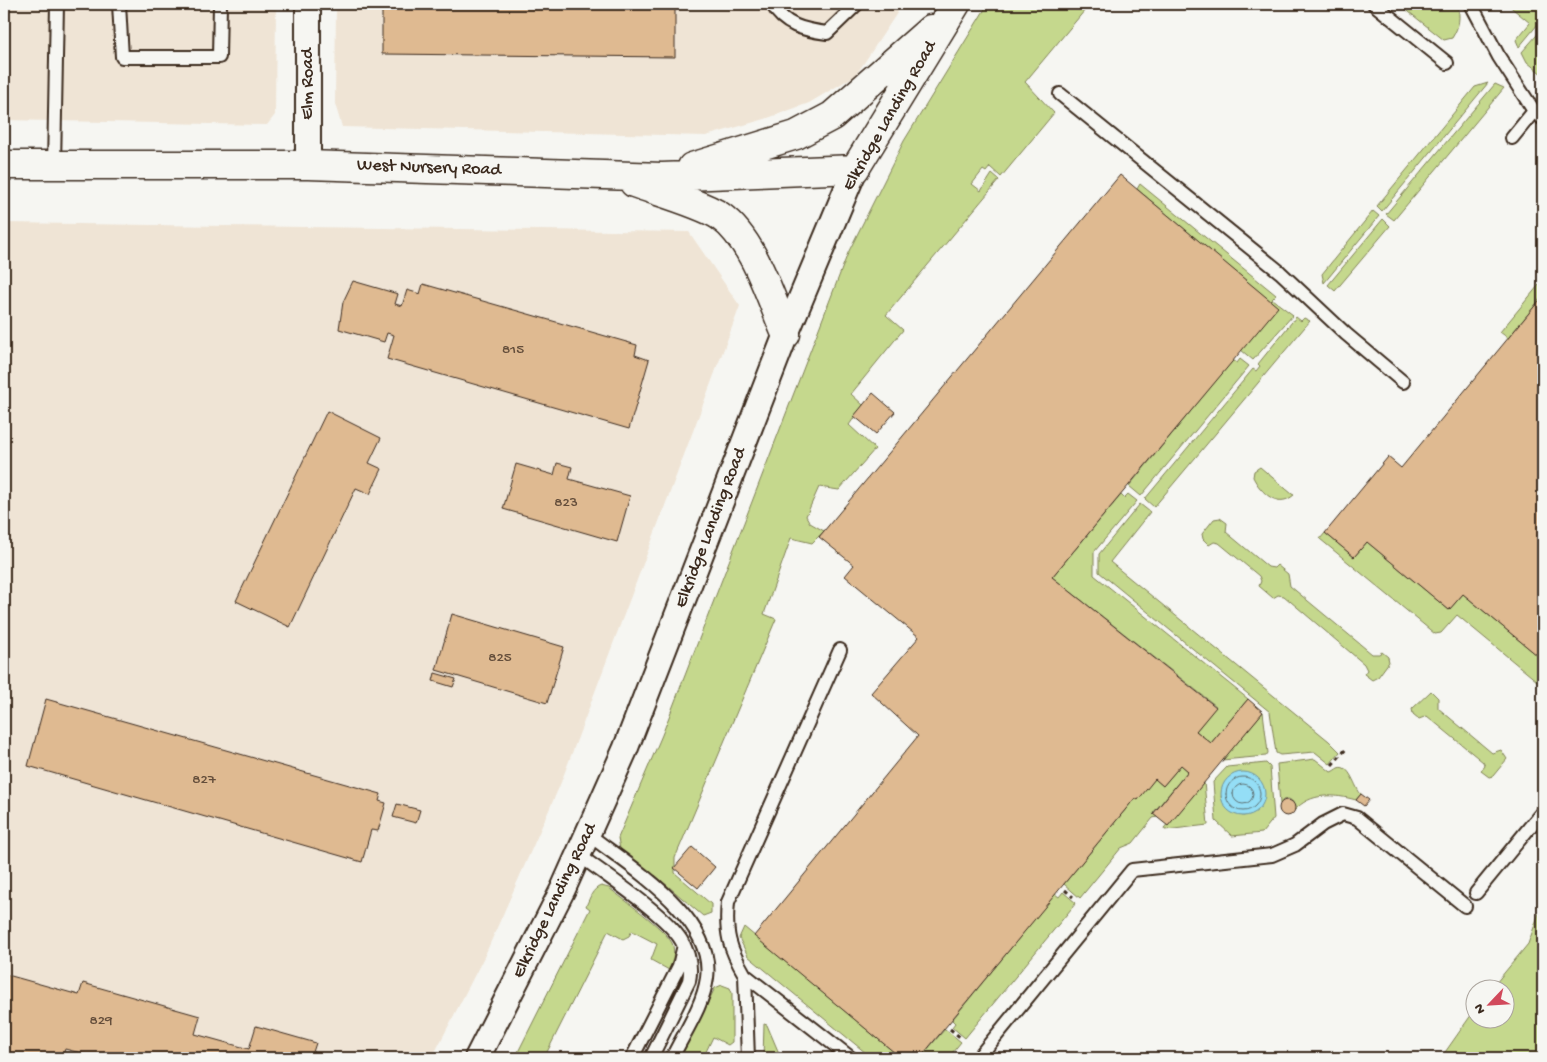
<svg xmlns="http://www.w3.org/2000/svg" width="1547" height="1062" font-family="'Gochi Hand',sans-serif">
<rect width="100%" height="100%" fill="#f6f6f2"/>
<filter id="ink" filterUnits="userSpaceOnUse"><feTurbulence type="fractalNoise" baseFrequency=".02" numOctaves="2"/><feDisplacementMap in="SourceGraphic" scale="10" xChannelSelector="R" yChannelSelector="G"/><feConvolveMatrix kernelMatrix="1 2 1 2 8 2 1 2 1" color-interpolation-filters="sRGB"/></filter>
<g filter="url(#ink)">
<!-- built -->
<path fill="#efe4d5" d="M4 4H276L275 115 267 125 4 120Z
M336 4H903L856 75 809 103 765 119 706 136 342 127 335 104Z
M4 223 689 232 740 306 560 785 485 955 432 1058H4Z"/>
<!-- green -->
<path fill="#c5d88d" stroke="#808156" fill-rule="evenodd" d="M988 4H1090L1025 82 1054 113 1001 177 990 167 986 172 983 170 972 184 981 191 992 174 999 180 886 315 903 330 851 394 863 405 849 425 875 449 839 490 819 487 806 516 810 523 824 531 812 543 791 538 764 614 776 619 675 858V873L711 904V913L703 916 655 875 654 877 620 849 618 838 662 735 848 253 904 141Z
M1399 4H1457C1461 17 1459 27 1452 38L1444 40Z
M1507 4H1543V18L1519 47 1516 40 1530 23Z
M1543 28V75L1527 62 1522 52Z
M1488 83 1382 211 1377 206 1475 87Z
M1495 84 1504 88 1394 220 1386 214Z
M1140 184 1276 295 1272 299 1293 315 1253 360 1241 350 1277 307 1137 189Z
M1373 211 1379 216 1324 283 1322 274Z
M1383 219 1390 226 1335 291 1328 285Z
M1543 280V296L1508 338 1500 332Z
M1296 317 1301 321 1304 318 1310 321 1154 507 1145 499 1253 369 1256 371 1260 366 1258 364Z
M1240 359 1249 366 1141 496 1129 486 1233 360 1237 363Z
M1260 467 1292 494 1294 495C1278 509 1261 493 1253 477L1254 471Z
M1128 494 1137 501 1094 552V575L1248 699 1211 743 1196 731 1216 706 1052 577 1121 495 1124 498Z
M1140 504 1150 512 1110 562 1329 741 1340 752 1330 764 1315 752 1280 755 1276 753 1270 712 1099 572V554Z
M1220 518 1227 523 1226 532 1268 567 1274 568 1277 565 1288 574 1290 586 1372 654H1379L1382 652 1388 657 1389 662 1378 677 1372 680 1364 674 1367 670 1364 664 1284 596 1278 595 1273 598 1259 586 1261 581 1259 576 1219 543 1214 542 1209 545 1203 539 1202 534 1214 519Z
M1325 533 1354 557 1367 542 1449 610 1463 594 1543 660V686L1457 615 1441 633 1435 634 1320 539Z
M1431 691 1438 698V708L1492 753 1501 750 1507 759 1493 776 1489 777 1481 771 1485 766 1483 762 1427 716 1419 719 1413 714 1412 709Z
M1263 712 1268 753 1266 756 1222 760Z
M1315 759 1331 772C1334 771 1336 769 1338 768 1350 763 1355 789 1361 794L1356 800C1335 794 1310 792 1294 811L1293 802 1289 799 1283 800 1280 804 1277 764Z
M1266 763 1270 767 1274 818 1262 833 1232 836 1216 821 1213 782 1227 767ZM1240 773 1256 777 1264 790C1265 805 1257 813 1243 816L1228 810 1221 797 1226 781Z
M1181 765 1188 771 1153 813 1157 817 1153 818 1133 843 1121 848 1080 898 1064 884 1135 798 1155 779 1163 786Z
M1204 782 1208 825 1165 830 1164 828Z
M601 886 609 888C624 900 664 928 672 943 676 952 672 963 669 970L651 960 657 944 632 931 629 936 623 939 608 931 544 1058H515L590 909 586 906C590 898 592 889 601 886Z
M1063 892 1076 903 965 1038 952 1027 955 1023 952 1020 1055 894 1059 897Z
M1543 902V1058H1441L1474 1011V1020H1504V990L1491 989 1528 944Z
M744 927 901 1058H872L748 956 739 938Z
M722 985 730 988 732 993V1042L728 1045 713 1037 703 1058H680L715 988Z
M764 1024 767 1025 781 1058H763Z
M945 1029 961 1042 948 1058H920Z"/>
<!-- water -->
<path fill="#94def6" stroke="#7096a0" d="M1221 794a22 22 0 1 1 44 0a22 22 0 1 1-44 0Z"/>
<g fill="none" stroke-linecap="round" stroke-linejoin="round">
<!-- shore -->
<path stroke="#5f7274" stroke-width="1" d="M1226 794a17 17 0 1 1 34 0a17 17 0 1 1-34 0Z
M1233 794a10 10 0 1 1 20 0a10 10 0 1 1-20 0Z"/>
</g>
<!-- building -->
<path fill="#dfba91" stroke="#3b2a1e" d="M382 4H675V57L382 54Z
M1120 175 1278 307 1052 577 1216 707 1196 731 1211 743 1248 699 1263 712 1168 826 1153 814 1188 771 1181 765 1163 786 1155 779 1138 800 1135 798 920 1058H901L754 936 918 736 871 693 919 637 845 576 854 565 819 537Z
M353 281 398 294 395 304 402 306 407 290 420 294 423 284 637 345 635 355 649 360 629 429 387 359 394 335 387 333 384 342 339 329 343 302Z
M1543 296V660L1463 594 1449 610 1367 542 1354 557 1325 533 1388 457 1401 468Z
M873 393 895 412 876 434 854 416Z
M327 411 381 438 369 463 382 469 370 494 356 488 290 627 236 601Z
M557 463 572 467 569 479 630 496 617 542 503 509 516 464 554 475Z
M452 614 564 647 547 703 436 670Z
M435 673 456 679 453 687 433 681Z
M46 699 381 794 379 801 386 803 378 831 371 830 362 862 28 766Z
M1361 794 1369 800 1364 806 1356 800Z
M1279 808a8 8 0 1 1 16 0a8 8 0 1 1-16 0Z
M397 804 420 810 416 823 393 817Z
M692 847 715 867 698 888 674 868Z
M4 974 79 995 83 983 200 1016 195 1034 249 1049 256 1026 316 1043 311 1058H100L65 1049 62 1058H21L4 1053Z"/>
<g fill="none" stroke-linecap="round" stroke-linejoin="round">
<defs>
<path id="service" d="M119 4 122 57H219L220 4
M772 4C784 26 804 30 827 33L857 4
M1374 4 1447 63
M1471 4 1499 57 1534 111
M1060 94 1280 272 1346 334 1403 382
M1512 138 1534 111 1543 119
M54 166 57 4
M840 650 728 902C725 933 729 948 745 975L851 1058
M588 834C630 867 715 917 707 978 703 1006 684 1033 672 1058
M579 855C605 875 665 914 681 940 689 953 692 966 689 981L651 1058
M1476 893 1543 811
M745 975 748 1058
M632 1058 679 966 684 945
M978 1058 1132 870 1272 855 1295 845 1323 824 1343 814 1357 818 1465 906"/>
<path id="minor" d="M308 165V4
M477 1058 563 889 625 750 786 334 855 169"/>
<path id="secondary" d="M4 165H308L662 177 855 169 956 4
M692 167 796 135 832 116 931 29
M634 183C656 191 702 204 720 216 754 240 770 297 786 334"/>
</defs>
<!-- service casing -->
<use href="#service" stroke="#3b2a1e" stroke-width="16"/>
<!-- minor casing -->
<use href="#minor" stroke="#3b2a1e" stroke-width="28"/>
<!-- secondary casing -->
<use href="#secondary" stroke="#3b2a1e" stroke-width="31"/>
<!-- path -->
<path stroke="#3b2a1e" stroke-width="3" stroke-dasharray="4 4" stroke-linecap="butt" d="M1332 765 1346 749
M1065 890 1073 897
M950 1029 961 1038"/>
<!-- service -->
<use href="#service" stroke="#f6f6f2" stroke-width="12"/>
<!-- minor -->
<use href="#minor" stroke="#f6f6f2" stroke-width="24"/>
<!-- secondary -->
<use href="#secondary" stroke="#f6f6f2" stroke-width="28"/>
</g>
</g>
<g text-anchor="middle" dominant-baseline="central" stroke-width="5" stroke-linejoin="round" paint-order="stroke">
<!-- number labels -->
<g font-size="15" fill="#644e3b">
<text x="513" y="350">815</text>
<text x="566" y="503">823</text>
<text x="500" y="658">825</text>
<text x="204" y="780">827</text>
<text x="101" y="1021">829</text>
</g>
<!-- street labels -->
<g font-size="18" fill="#3b2a1e" stroke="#f6f6f2">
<text transform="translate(308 84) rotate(-90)">Elm Road</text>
<text transform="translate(890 116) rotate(-60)">Elkridge Landing Road</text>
<text transform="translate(429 168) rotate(2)">West Nursery Road</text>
<text transform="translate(711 528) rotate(-69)">Elkridge Landing Road</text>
<text transform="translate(555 901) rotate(-64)">Elkridge Landing Road</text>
</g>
</g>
<!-- margin -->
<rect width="1547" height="1062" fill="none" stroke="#f6f6f2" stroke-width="20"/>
<rect x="10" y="10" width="1527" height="1042" fill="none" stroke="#3b2a1e" stroke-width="2" filter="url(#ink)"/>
<!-- north arrow -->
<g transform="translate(1490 1004) rotate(245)"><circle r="24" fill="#f6f6f2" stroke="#aba49d"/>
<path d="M0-4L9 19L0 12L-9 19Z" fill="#d1495b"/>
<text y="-8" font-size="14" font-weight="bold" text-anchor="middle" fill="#3b2a1e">N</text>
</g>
</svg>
